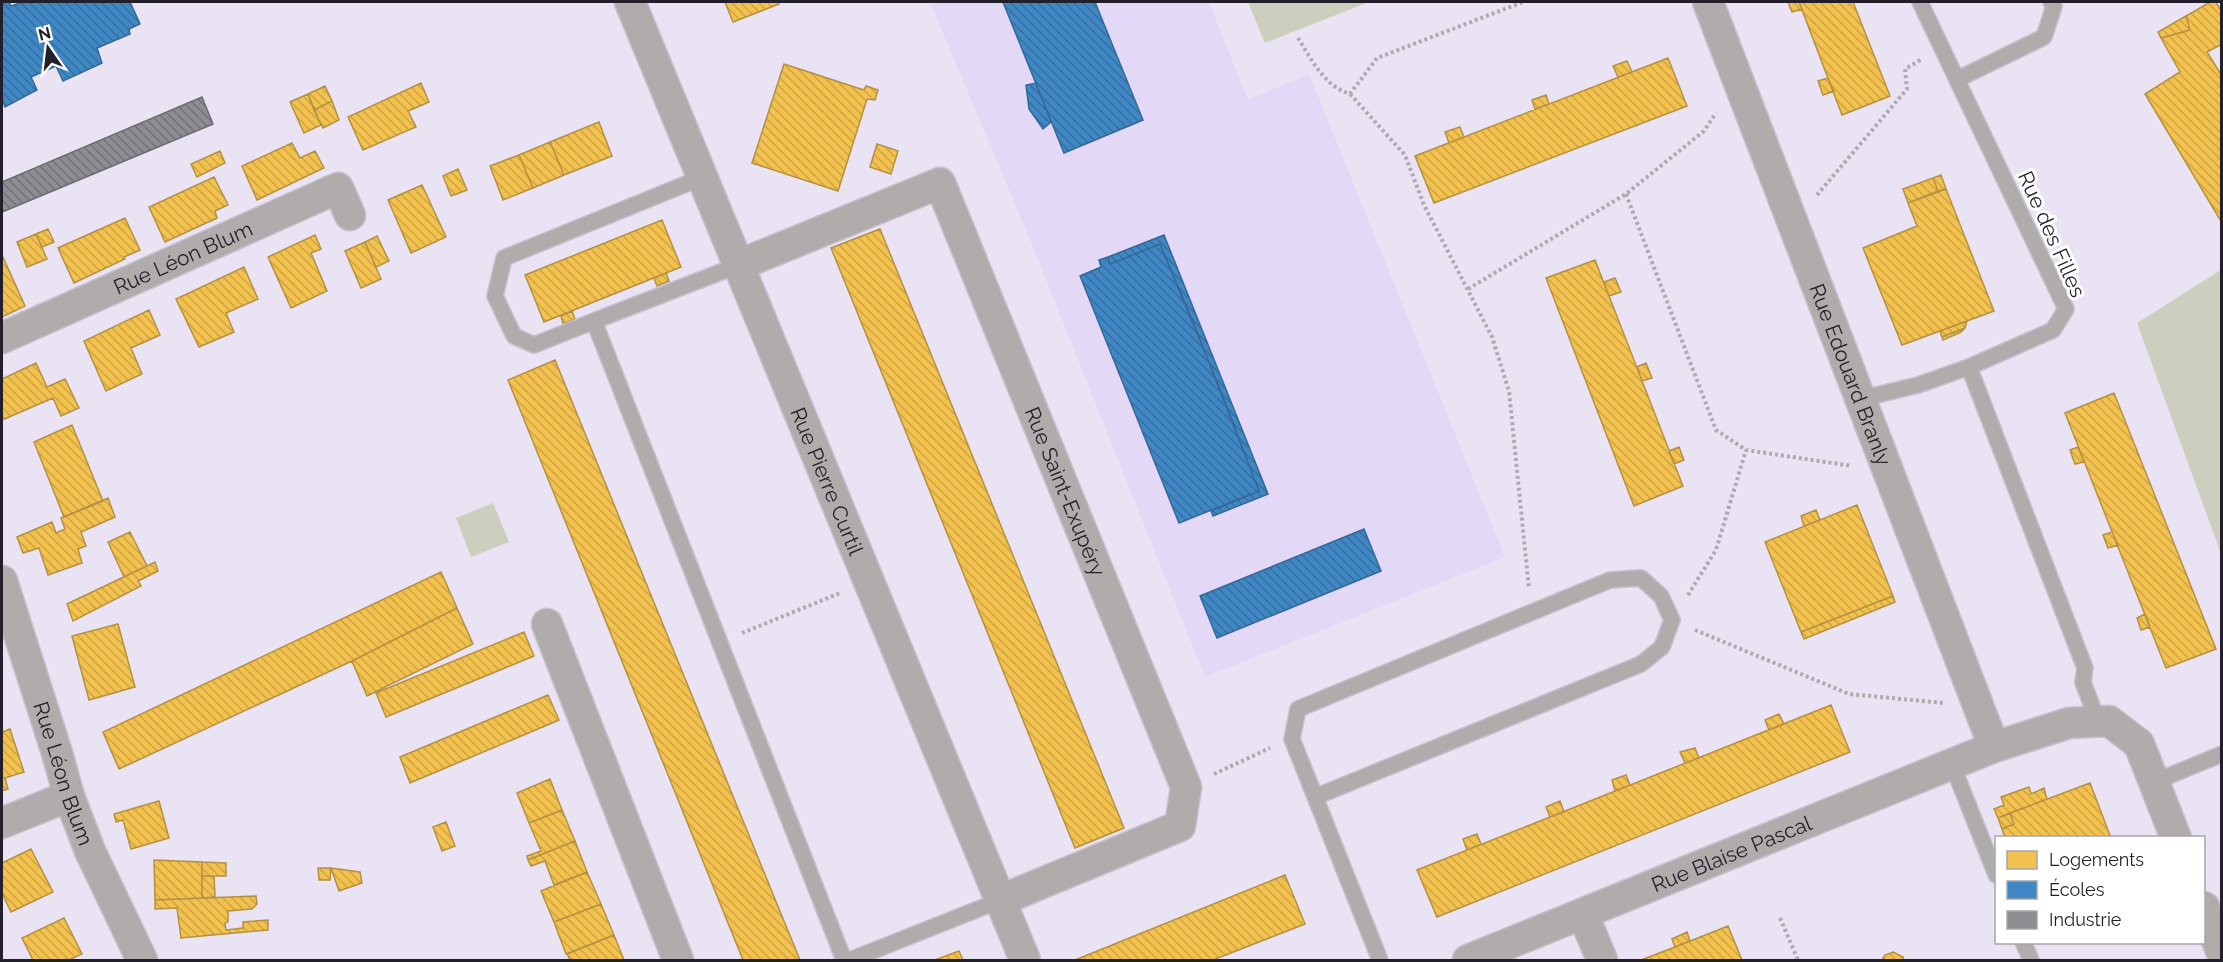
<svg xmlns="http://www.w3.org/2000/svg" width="2223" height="962" font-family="Raleway,sans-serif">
<defs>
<pattern id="homes-back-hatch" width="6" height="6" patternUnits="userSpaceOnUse" patternTransform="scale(1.5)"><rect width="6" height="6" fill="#f2c14e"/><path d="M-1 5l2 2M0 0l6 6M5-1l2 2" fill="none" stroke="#cfa544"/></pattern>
<pattern id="schools-back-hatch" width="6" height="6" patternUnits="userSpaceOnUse" patternTransform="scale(1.5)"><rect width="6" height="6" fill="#3f88c5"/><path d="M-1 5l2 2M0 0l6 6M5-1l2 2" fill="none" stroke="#346fa0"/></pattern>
<pattern id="industry-back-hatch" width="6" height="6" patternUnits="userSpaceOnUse" patternTransform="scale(1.5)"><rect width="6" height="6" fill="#8d8d92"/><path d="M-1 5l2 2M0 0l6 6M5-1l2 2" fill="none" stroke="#737377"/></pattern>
</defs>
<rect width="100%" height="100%" fill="#e9e3f3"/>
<!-- built -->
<path fill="#e3d8f6" d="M930 2H1209L1248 100 1309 74 1505 557 1205 677 1027 232Z"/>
<!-- green -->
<path fill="#cdcfbe" d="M1248 2H1369L1265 43Z
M2221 270V554L2137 323Z
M493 503 509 542 471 557 456 518Z"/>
<!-- homes -->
<path fill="url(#homes-back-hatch)" stroke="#b49043" stroke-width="1.5" d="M725 2H778L779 4 733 22Z
M1788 2H1799L1802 9 1792 12Z
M1799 2H1853L1890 96 1842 115Z
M2210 2H2216L2222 12V44L2207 52 2222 76V223L2145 94 2180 72 2161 38 2190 30 2186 16Z
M2186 16 2190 30 2161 38 2158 32Z
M1668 58 1687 106 1434 203 1415 156Z
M1627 61 1632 72 1618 77 1613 66Z
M784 64 864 90 866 86 878 90 875 100 867 99 838 191 752 163Z
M1828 78 1834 91 1823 95 1818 81Z
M421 83 429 102 408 111 416 127 363 150 348 117Z
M325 86 332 101 314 110 308 94Z
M308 94 321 125 304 133 290 102Z
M1546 95 1549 104 1535 109 1532 100Z
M332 101 339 120 323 128 314 110Z
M599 122 612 156 564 175 550 142Z
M1460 127 1464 137 1449 143 1445 132Z
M550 142 564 175 533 188 519 155Z
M292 143 300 158 315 151 324 168 257 200 242 166Z
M877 144 898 151 891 174 870 167Z
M220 151 225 163 197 177 191 164Z
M519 155 533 188 503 200 490 166Z
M458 169 467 190 451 196 443 176Z
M1941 175 1946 189 1938 191 1933 178Z
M214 177 228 205 215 211 217 218 165 242 149 207Z
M1933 178 1938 191 1908 203 1903 189Z
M422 185 446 237 411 253 388 200Z
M1946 189 1994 311 1902 345 1863 248 1917 226 1908 203Z
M125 218 140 250 124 257 125 259 74 283 58 248Z
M662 220 681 267 544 322 525 275Z
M48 229 54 242 42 247 36 234Z
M880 229 1124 828 1075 848 831 248Z
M36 234 47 259 27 267 17 242Z
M315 235 321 249 311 253 327 291 291 308 268 257Z
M377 236 389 261 376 267 365 242Z
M365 242 381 279 361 288 345 251Z
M2 255 25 306 2 317Z
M1595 260 1683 486 1634 506 1546 278Z
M244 267 258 299 226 313 234 332 199 347 176 299Z
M666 273 669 281 657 286 654 278Z
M1615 278 1621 292 1609 296 1604 282Z
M149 310 160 335 131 348 142 374 106 391 84 341Z
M572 311 575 319 563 324 561 316Z
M1967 321 1965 328 1942 337 1940 331Z
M1965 328 1961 332 1943 340 1942 337Z
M555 360 777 904 800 960H743L508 380Z
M36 363 47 387 65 379 79 408 61 416 53 398 2 420V379Z
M1646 363 1652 378 1642 381 1637 367Z
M2114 393 2216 649 2166 668 2065 413Z
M72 425 103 501 64 517 34 442Z
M1679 447 1684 460 1674 464 1669 451Z
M2078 447 2084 462 2075 464 2070 450Z
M108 498 115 517 81 532 86 546 78 549 82 563 48 575 39 548 23 553 17 537 52 522 56 533 65 529 61 518Z
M1857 505 1893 596 1801 632 1765 542Z
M1816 510 1820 520 1804 526 1801 516Z
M130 532 147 566 124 577 108 542Z
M2112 532 2118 545 2108 548 2103 535Z
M155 562 158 571 138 581 141 586 73 621 67 604Z
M441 572 457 608 352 661 119 769 103 732Z
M1893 596 1895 602 1804 639 1801 632Z
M457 608 473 644 367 696 352 661Z
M2145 614 2150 627 2141 630 2137 618Z
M118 624 135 687 89 700 72 636Z
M524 632 534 656 386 717 376 693Z
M548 695 559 720 410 783 400 757Z
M1831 705 1850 752 1437 917 1417 870Z
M1779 714 1784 724 1769 730 1765 720Z
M10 729 24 772 5 778 8 789 2 791V732Z
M1695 748 1699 758 1685 763 1680 752Z
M1626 775 1630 785 1615 791 1612 780Z
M550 779 562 810 529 823 517 793Z
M2090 783 2111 838H2005L2002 829 2014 824 2010 813Z
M2029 787 2031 794 2044 788 2047 799 1998 818 1994 809 2004 805 2001 797Z
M159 801 169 838 131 849 123 820 116 822 114 814Z
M1560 801 1564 812 1550 817 1546 807Z
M562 810 575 841 528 860 527 856 541 851 529 823Z
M2010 813 2014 824 2002 829 1998 818Z
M446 822 455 846 442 851 433 827Z
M1477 834 1481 844 1467 850 1463 839Z
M575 841 587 872 554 885 545 861 531 866 528 860Z
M31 849 53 892 11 912 2 893V863Z
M154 860 202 862V898L155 900Z
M202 862 226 863V876H202Z
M318 868H331L330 880H319Z
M331 868 360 872 362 883 339 891Z
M587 872 601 904 554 922 541 891Z
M1285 875 1305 924 1213 960H1075Z
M202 876H214L215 897 202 898Z
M256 896 257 904 252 909 228 911V922L225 923 226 930 243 928V922L268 920V930L181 938 177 908 155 909V900Z
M601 904 614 935 566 954 554 922Z
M64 918 82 954 69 960H33L22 938Z
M1728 926 1742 960H1641L1675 947Z
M1687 932 1690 941 1675 947 1672 939Z
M614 935 624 960H570L567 954Z
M959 951 963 960H935Z
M1893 952 1903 957 1904 960H1882L1885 955Z"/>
<!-- schools -->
<path fill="url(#schools-back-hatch)" stroke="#366896" stroke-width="1.5" d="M5 2H9L11 6 23 2H130L140 24 129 29 130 34 97 48 102 63 63 81 56 66 31 77 37 90 5 107 2 98V3Z
M1003 2H1095L1143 120 1064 153Z
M1036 83 1051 122 1043 129 1029 109 1026 85Z
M1164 235 1268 494 1213 516 1211 511 1259 491 1194 324 1160 244 1110 264 1108 257Z
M1160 244 1220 389 1259 491 1179 523 1080 276 1101 267 1099 260 1108 257 1110 264Z
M1364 529 1381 571 1217 638 1200 596Z"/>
<!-- industry -->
<path fill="url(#industry-back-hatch)" stroke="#6d6c73" stroke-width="1.5" d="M202 97 213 124 2 212V182Z"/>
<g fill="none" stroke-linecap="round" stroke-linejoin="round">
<defs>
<path id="service" d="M1958 79 2044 37 2054 6 2051 2
M739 265 594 321 844 960
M594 321 534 345 514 336 495 296 504 258 703 177
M1969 367 2085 668 2083 682 2098 722
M1860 399 1918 385 1969 367 2053 330 2066 309 1920 2
M1952 764 1996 875
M2154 782 2222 754
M1315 797 1641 664 1662 647 1672 620 1661 596 1641 578 1610 580 1298 709 1292 739 1380 960
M2023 942 2031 960
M850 960 1001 900"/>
<g id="minor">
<path id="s1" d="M630 2 1025 960"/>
<path id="s2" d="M1708 2 1994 747"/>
<path id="s3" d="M739 265 940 183 1186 787 1180 826 1001 900"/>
<path id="s4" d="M2 338 338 188 350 215"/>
<path id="s5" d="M2 581 57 753 69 796 90 851 142 960"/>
<path d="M547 624 678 960"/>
<path d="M2 823 69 796"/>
<path d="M2204 907 2222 953"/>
<path d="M1583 914 1602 960"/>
<path id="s6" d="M1468 960 1994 747 2069 723 2109 721 2139 744 2176 838"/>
</g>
</defs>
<!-- service casing -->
<use href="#service" stroke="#c6c1cd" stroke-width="18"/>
<!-- minor casing -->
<use href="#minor" stroke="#c6c1cd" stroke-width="33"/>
<!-- path -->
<path stroke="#aeaaad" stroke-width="4" stroke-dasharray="3 3" stroke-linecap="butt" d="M1298 38C1312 60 1324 86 1350 94L1377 58 1523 2
M1350 94 1405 155 1424 205 1492 337 1509 391 1529 589
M1626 194 1716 430 1746 450 1852 466
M1817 195 1907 89 1905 69 1922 59
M1468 289 1626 194 1704 131 1716 113
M1688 595 1716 550 1746 450
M1695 630 1849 694 1944 703
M742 633 840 593
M1214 774 1270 748
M1780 918 1798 960"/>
<!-- service -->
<use href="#service" stroke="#b0acac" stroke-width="15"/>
<!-- minor -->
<use href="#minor" stroke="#b0acac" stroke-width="30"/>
</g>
<g text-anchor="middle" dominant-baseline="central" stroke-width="6" stroke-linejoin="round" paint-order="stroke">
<!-- street labels -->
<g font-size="21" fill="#221e2a" stroke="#fff">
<text transform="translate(2052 234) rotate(66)">Rue des Filles</text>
<text stroke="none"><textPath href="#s4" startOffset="198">Rue Léon Blum</textPath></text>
<text stroke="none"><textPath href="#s2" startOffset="399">Rue Edouard Branly</textPath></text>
<text stroke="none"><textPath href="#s1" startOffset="518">Rue Pierre Curtil</textPath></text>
<text stroke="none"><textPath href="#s3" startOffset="550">Rue Saint-Exupéry</textPath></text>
<text stroke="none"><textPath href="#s5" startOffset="202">Rue Léon Blum</textPath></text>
<text stroke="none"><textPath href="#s6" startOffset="284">Rue Blaise Pascal</textPath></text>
</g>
</g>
<!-- border -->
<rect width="2223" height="962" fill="none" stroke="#221e2a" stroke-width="6"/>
<!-- legend -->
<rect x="1995" y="836" width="210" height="108" fill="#ffffff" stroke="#a7a5aa" stroke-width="1.5"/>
<rect x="2007" y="851" width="30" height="18" fill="#f2c14e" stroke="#a7a5aa" stroke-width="1.5"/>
<text x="2049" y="866" font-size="18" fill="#221e2a">Logements</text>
<rect x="2007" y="881" width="30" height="18" fill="#3f88c5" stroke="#a7a5aa" stroke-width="1.5"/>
<text x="2049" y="896" font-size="18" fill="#221e2a">Écoles</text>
<rect x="2007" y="911" width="30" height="18" fill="#8d8d92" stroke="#a7a5aa" stroke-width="1.5"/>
<text x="2049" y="926" font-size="18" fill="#221e2a">Industrie</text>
<!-- north arrow -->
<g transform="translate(48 48) rotate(346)" stroke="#ffffff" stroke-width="4.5" paint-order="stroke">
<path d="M0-4.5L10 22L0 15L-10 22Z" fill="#221e2a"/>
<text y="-9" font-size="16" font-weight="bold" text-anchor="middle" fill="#221e2a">N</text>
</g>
</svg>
